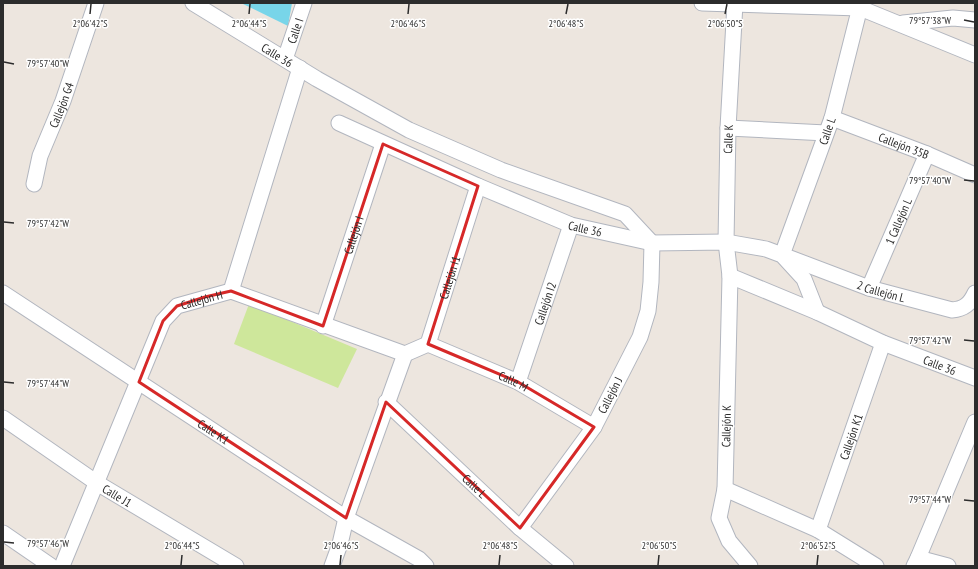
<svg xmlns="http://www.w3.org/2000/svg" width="978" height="569" font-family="'PT Sans Narrow',sans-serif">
<rect width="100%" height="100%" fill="#ede6df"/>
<!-- pitch -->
<path fill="#cee79b" d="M249 304 357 349 338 388 234 344Z"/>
<!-- water -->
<path fill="#78d5e9" d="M241 3H292L288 26Z"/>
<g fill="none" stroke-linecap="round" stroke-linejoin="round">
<defs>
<g id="street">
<path id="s1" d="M193 3 317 79 409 130 501 170 625 214 652 243 651 282 648 311 640 337 594 427 520 528"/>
<path d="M702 3 860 8 975 55"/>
<path d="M735 3 728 128 726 242 730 276 725 489 719 518 729 541 750 566"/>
<path id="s2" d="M861 3 832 118 782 255 869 288 952 310C964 309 970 304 975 293"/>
<path d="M903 23 953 18 975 20"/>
<path id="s3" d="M285 59 304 3"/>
<path id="s4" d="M832 118 927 154 975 175"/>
<path id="s5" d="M339 123 478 186 571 225 652 243 726 242 766 249 782 255 804 279 817 312"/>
<path d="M728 128 826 133"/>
<path id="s6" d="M34 184 40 156 63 101 96 3"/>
<path id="s7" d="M730 276 817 312 883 343 975 378"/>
<path id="s8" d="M869 288 927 154"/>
<path d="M231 291 405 354"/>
<path id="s9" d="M3 293 346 518 419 559 426 566"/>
<path id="s10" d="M323 326 383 144"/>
<path id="s11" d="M428 344 518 382 594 427"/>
<path id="s12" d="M405 354 428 344 478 186"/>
<path id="s13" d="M518 382 571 225"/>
<path id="s14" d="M386 402 520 528 566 566"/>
<path id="s15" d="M3 418 97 483 236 566"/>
<path d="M725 489 818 530 876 566"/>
<path id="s16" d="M818 530 883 343"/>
<path d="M3 533 51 566"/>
<path d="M918 558 975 422"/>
<path id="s17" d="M62 566 163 321 177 306 231 291 300 68"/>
<path d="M332 566 340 544 346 518 405 354"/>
<path d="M914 566 918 558 948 566"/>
</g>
</defs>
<!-- street casing -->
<use href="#street" stroke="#b2b6bf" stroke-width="17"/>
<!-- street -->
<use href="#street" stroke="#fff" stroke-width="15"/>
</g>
<!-- marked area -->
<path fill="none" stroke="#d62828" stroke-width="3" stroke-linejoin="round" d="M383 144 478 186 428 344 518 382 594 427 520 528 386 402 346 518 139 382 163 321 177 306 205 297 231 291 323 326Z"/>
<!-- ticks -->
<path fill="none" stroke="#2c2c2c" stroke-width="1.5" d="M90 14 91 4M249 14 250 4M408 14 409 4M566 14 568 4M725 14 727 4M964 20 974 22M4 62 14 64M964 180 974 181M4 222 14 223M964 340 974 341M4 382 14 383M964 500 974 501M4 542 14 543M181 565 182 555M340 565 341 555M499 565 500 555M658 565 659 555M817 565 818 555"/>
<g text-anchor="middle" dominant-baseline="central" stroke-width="3" stroke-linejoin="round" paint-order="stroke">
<!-- street labels -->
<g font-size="12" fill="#2c2c2c" stroke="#fff">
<text stroke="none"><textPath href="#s3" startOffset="30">Calle I</textPath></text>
<text stroke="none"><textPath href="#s1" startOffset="99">Calle 36</textPath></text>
<text stroke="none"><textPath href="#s6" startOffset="84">Callejón G4</textPath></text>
<text transform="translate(827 131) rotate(-71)">Calle L</text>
<text transform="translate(728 139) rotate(-88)">Calle K</text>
<text stroke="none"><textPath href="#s4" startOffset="77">Callejón 35B</textPath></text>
<text stroke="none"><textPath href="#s8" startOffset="73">1 Callejón L</textPath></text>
<text stroke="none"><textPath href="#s5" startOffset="268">Calle 36</textPath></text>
<text stroke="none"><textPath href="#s10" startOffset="96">Callejón I</textPath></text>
<text stroke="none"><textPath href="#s12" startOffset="95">Callejón I1</textPath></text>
<text stroke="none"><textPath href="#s2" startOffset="370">2 Callejón L</textPath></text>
<text stroke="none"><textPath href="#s17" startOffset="311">Callejón H</textPath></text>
<text stroke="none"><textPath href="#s13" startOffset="83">Callejón I2</textPath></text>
<text stroke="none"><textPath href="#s7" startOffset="228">Calle 36</textPath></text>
<text stroke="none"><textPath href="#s11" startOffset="93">Calle M</textPath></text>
<text transform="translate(610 395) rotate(-63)">Callejón J</text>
<text transform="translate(726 426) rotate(-89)">Callejón K</text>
<text stroke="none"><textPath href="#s9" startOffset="252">Calle K1</textPath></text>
<text stroke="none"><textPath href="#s16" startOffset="99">Callejón K1</textPath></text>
<text stroke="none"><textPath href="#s14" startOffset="122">Calle L</textPath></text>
<text stroke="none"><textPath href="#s15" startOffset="138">Calle J1</textPath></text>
</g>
</g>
<g font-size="10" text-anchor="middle" fill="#2c2c2c" stroke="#fff" stroke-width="3" stroke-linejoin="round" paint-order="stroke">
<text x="930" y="24">79°57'38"W</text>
<text x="90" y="27">2°06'42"S</text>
<text x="249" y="27">2°06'44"S</text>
<text x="408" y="27">2°06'46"S</text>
<text x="566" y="27">2°06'48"S</text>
<text x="725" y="27">2°06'50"S</text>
<text x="48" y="67">79°57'40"W</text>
<text x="930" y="184">79°57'40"W</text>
<text x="48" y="227">79°57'42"W</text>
<text x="930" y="344">79°57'42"W</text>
<text x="48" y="387">79°57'44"W</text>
<text x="930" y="503">79°57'44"W</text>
<text x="48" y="547">79°57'46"W</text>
<text x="182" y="549">2°06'44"S</text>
<text x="341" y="549">2°06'46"S</text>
<text x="500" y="549">2°06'48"S</text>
<text x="659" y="549">2°06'50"S</text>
<text x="818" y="549">2°06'52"S</text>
</g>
<!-- border -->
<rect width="978" height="569" fill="none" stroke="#2c2c2c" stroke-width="8"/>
</svg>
